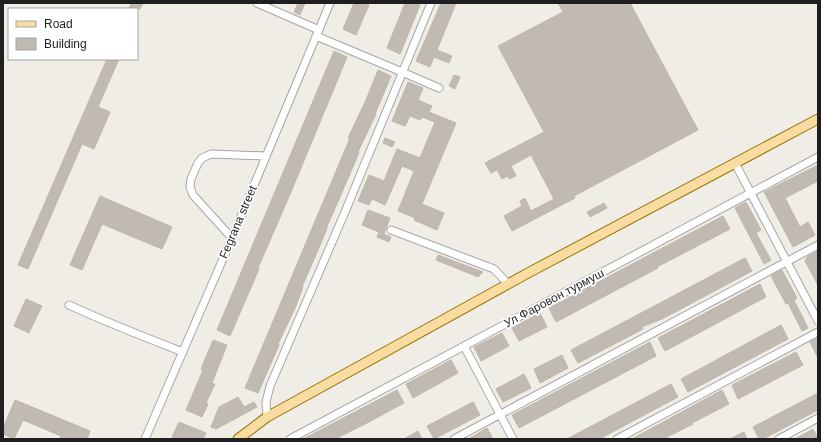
<svg xmlns="http://www.w3.org/2000/svg" width="821" height="442" font-family="Arial,sans-serif">
<rect width="100%" height="100%" fill="#efede6"/>
<!-- building -->
<path fill="#c0bab2" stroke="#c1b6a8" d="M131 3H143L140 9H129Z
M298 3H305L300 15 294 12Z
M354 3H364L369 5 356 35 343 29Z
M405 3H416L420 5 400 54 387 48Z
M441 3H456L437 50 452 56 449 63 434 57 430 67 416 61Z
M558 3H630L698 130 574 196 575 198 512 231 504 216 522 206 520 201 525 198 531 211 554 199 531 155 511 166 516 176 509 179 508 176 502 179 497 170 491 173 485 163 544 132 498 46 563 12Z
M334 51 347 57 291 192 258 268 259 269 230 336 217 330Z
M107 59H119L98 107 110 112 94 149 82 144 28 269 18 265Z
M378 70 391 76 375 114H376L358 152 359 153 326 229H327L302 287H303L296 306 278 344 279 345 258 393 245 388 350 138H348L366 100Z
M454 75 460 77 455 89 449 86Z
M408 82 423 88 418 100 432 106 429 112 456 123 422 204 444 213 437 230 414 220 415 218 398 211 414 171 402 166 385 205 372 199 369 205 358 201 369 175 384 181 397 149 420 158 435 122 422 117 420 120 410 116 405 126 392 121Z
M385 138 395 142 392 147 383 143Z
M818 165V181L785 198 800 227 808 222 815 235 793 247 764 192Z
M100 196 172 227 162 249 102 224 82 270 70 265Z
M746 202 761 230 756 233 771 260 764 264 735 208Z
M604 203 607 208 590 217 587 212Z
M368 210 390 218 384 234 391 237 389 242 377 237 379 232 362 225Z
M723 216 730 229 657 267 658 268 556 322 549 308Z
M818 251V285L805 261 807 257Z
M438 255 483 272 478 277 436 260Z
M745 258 752 271 662 319 642 327 643 329 578 363 571 350Z
M782 270 797 298 794 300 808 328 802 331 788 303 786 304 771 276Z
M760 284 766 297 665 351 658 338Z
M26 299 42 306 29 333 14 326Z
M540 313 547 327 519 341 512 328Z
M781 325 788 339 688 392 681 379Z
M502 333 509 346 481 361 474 347Z
M818 338V358L810 342Z
M213 340 227 345 212 383 215 384 206 403 208 404 202 417 186 410 203 370 201 369Z
M650 342 656 356 519 428 512 415Z
M796 352 803 365 738 399 732 385Z
M562 355 568 368 540 383 534 369Z
M451 360 458 373 413 398 406 384Z
M524 374 531 388 503 402 496 389Z
M671 384 678 397 605 436 599 439H567Z
M397 390 404 403 367 423 335 439H303Z
M722 390 729 404 692 423 693 424 663 439H632Z
M818 393V410L763 439H759L753 427Z
M238 397 244 407 254 402 257 407 216 429 211 427 219 407Z
M15 400 90 431 87 439H60L61 436 23 420 14 439 3 434V428Z
M473 402 480 415 434 439 427 426Z
M179 422 206 433 203 439H177L172 437Z
M487 428 493 439H468L477 434Z
M813 429 818 439H795Z
M418 431 422 439H404Z
M744 432 747 439H730Z"/>
<g fill="none" stroke-linecap="round" stroke-linejoin="round">
<defs>
<path id="minor" d="M257 3 319 30
M316 36 402 72 439 88
M735 163 818 321
M391 230 494 269 508 284
M232 238 193 195 190 187 191 179 198 163 202 158 211 154 266 156
M69 305C106 322 144 337 183 352
M464 346 513 439
M267 417 266 402 270 386 345 212 431 3
M145 439 232 238 330 3
M290 439 818 157
M454 439 818 245
M617 439 818 332
M779 439 818 418"/>
<path id="major" d="M238 439 267 417 528 273 818 119"/>
</defs>
<!-- minor casing -->
<use href="#minor" stroke="#a6a6a6" stroke-width="9"/>
<!-- major casing -->
<use href="#major" stroke="#957505" stroke-width="11"/>
<!-- minor -->
<use href="#minor" stroke="#fff" stroke-width="7"/>
<!-- major -->
<use href="#major" stroke="#f9dca1" stroke-width="9"/>
</g>
<g text-anchor="middle" dominant-baseline="central" stroke-width="3.5" stroke-linejoin="round" paint-order="stroke">
<!-- street labels -->
<g font-size="12" fill="#1f1f1f" stroke="#fff">
<text transform="translate(238 222) rotate(-67)">Fegrana street</text>
<text transform="translate(554 298) rotate(-28)">Ул Фаровон турмуш</text>
</g>
</g>
<!-- border -->
<rect width="821" height="442" fill="none" stroke="#1f1f1f" stroke-width="8"/>
<!-- legend -->
<rect x="8" y="8" width="130" height="52" fill="#ffffff" stroke="#a5a5a5"/>
<rect x="16" y="21" width="20" height="6" fill="#f9dca1" stroke="#a5a5a5"/>
<text x="44" y="28" font-size="12" fill="#1f1f1f">Road</text>
<rect x="16" y="38" width="20" height="12" fill="#c0bab2" stroke="#a5a5a5"/>
<text x="44" y="48" font-size="12" fill="#1f1f1f">Building</text>
</svg>
